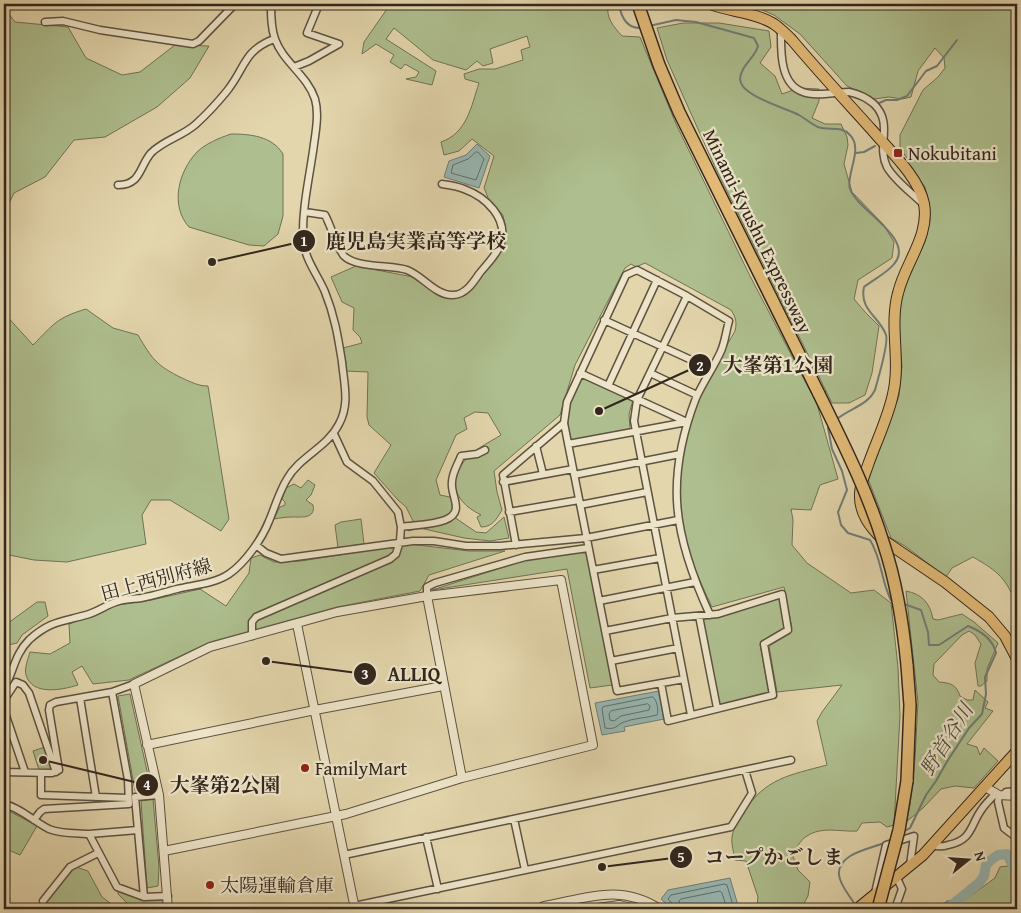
<svg xmlns="http://www.w3.org/2000/svg" width="1021" height="913" font-family="'Gentium Book Plus','Noto Serif JP',serif">
<rect width="100%" height="100%" fill="#e3d5ac"/>
<filter id="stains"><feTurbulence type="fractalNoise" baseFrequency=".004" numOctaves="4"/><feColorMatrix values="0 0 0 0 .2 0 0 0 0 .09 0 0 0 0 .02 0 0 0 .5 -.17"/></filter>
<radialGradient id="worn" r=".72"><stop offset=".6" stop-color="#630" stop-opacity="0"/><stop offset="1" stop-color="#630" stop-opacity=".3"/></radialGradient>
<!-- green -->
<path fill="#aebe8e" stroke="#707256" d="M4 4 5 9 15 22 68 27 86 58 122 75 140 72 175 45 209 46 190 78 157 107 105 137 74 140 45 177 14 193 4 214Z
M378 4H608C606 18 613 26 622 36L640 37 676 124 749 274 817 404 838 479 820 485 811 510 791 509 793 520 792 545 807 563 851 593 874 590 891 603 898 667 900 716 894 825 887 827 880 822 862 823 857 831C840 832 822 826 807 836 801 839 796 849 792 854L798 870 810 882 808 896 801 909H741L757 906 758 897 746 861 735 860C734 853 731 844 732 837 733 828 739 820 743 813 765 778 790 775 827 765L817 721 822 712 842 685 777 692 769 646C773 637 785 635 792 628L784 587 712 607C699 580 685 548 681 518 677 488 681 452 689 423 699 391 718 361 735 331 737 322 736 318 731 310L645 263 636 267 631 264 625 268 575 365 560 415 494 471 497 492 502 510C496 520 492 527 481 527L477 517 481 515C464 506 459 500 452 482 466 452 475 451 501 435L488 413 475 412 464 418 467 429 456 435 436 480 440 495 455 498 454 517 476 532 486 533 504 517 509 538 490 541 464 538 420 528 408 531 407 528 414 523 406 507 398 500 374 473 391 445 369 425 367 417 368 372 345 371 343 348 362 343 360 337 353 330 354 308 342 302 331 277 356 266 413 277 441 296 471 288 488 269 492 257 500 251 506 233 503 215 489 200 484 188 494 156 472 139 459 151 444 155 441 142C467 133 471 107 479 83L465 79 464 74 479 69H495L523 60 521 50 530 47 527 36 490 49 493 63 483 66 477 61 466 70 433 60 394 28 386 39 436 71 432 85 406 79 416 77 419 72 405 64 401 69 390 62 394 55 376 44 362 54 364 42 387 9Z
M748 4H1017V606C1006 578 999 572 973 557L952 568 946 577 905 546 891 538 868 479 899 396 902 366 898 320 901 296 911 270 925 242 930 221 929 203 925 187 907 163 909 161 900 148V135L923 90 938 77 945 68 944 58 935 48 918 71 911 97 902 99 889 97 874 99 847 86 800 34 774 15Z
M683 23H719L769 31 771 47 760 63 775 76 782 94 799 88 819 89V101L812 118 825 124H841L847 137 848 145 844 164 852 192 883 224 894 242 892 258 858 280 854 299 865 312 879 326 872 373 865 395 849 403H832L715 167 667 60 657 28Z
M231 134C250 134 272 136 283 154V216L278 234 264 246 249 245 189 227C170 206 178 172 197 152 205 144 219 138 231 134Z
M86 309 113 328 138 335C152 359 157 366 182 378 191 382 198 386 208 386L229 519 221 531 170 500H151L142 515 146 544 67 562 34 560 4 554V313L33 345C54 324 56 318 86 309Z
M584 377 633 400 629 414 630 429 572 441 570 440C565 413 570 402 581 378Z
M308 480 315 485 311 495 306 500 313 505C316 519 301 517 292 517 286 517 280 518 274 519L280 507 285 505V502L282 499 286 488 294 484 301 488Z
M361 519 364 544 338 548 335 525 341 522Z
M409 544 469 551H505L429 575 420 591 337 607 210 642 129 680 93 684 82 666 72 672 78 685C62 690 32 696 26 675 24 669 28 659 30 652L50 654 70 643 69 624 118 605 151 600 200 589 226 606 249 573 251 558 260 555 274 562 301 561Z
M585 551 587 553 612 685 590 688 567 569 432 590 532 558Z
M906 591C922 594 930 603 933 619L938 620 962 614 974 622 998 643 987 669V681L981 686H978L975 663 981 644 975 635 969 631 962 635 934 664 933 675 939 682C950 683 956 684 960 696L967 700H973L975 690 988 702 985 708 993 711 967 744 977 747 980 755 984 748 998 761 974 788 955 786 941 789 923 808 906 822 910 805 915 759 918 702Z
M777 598 780 600 786 626 784 629 760 644 769 694 721 706 719 705 702 620Z
M37 602H45L48 616 22 635 17 643 4 646V626Z
M130 694 151 789 135 791 118 696Z
M45 747 53 768 52 770H39L33 751Z
M153 799 159 867 158 886 147 888 141 801Z
M4 810 9 811 37 826 20 855 4 848Z
M1007 866 1015 869 1017 878V909H938L947 901 966 899 995 878 1000 867Z
M76 867 88 871 102 897 118 909 126 907 127 903 118 894V890L141 900H163V909H75L76 906 73 904 68 909H38L72 869Z"/>
<!-- water -->
<path fill="#97b7b3" stroke="#6f7d77" d="M477 144 490 156 479 188 444 177 449 161 466 155Z
M659 691 664 719 624 727 625 731 602 735 595 703Z
M730 878 739 909H672L661 899 668 890Z"/>
<g fill="none" stroke-linecap="round" stroke-linejoin="round">
<!-- shore -->
<path stroke="#646e68" stroke-width="1" d="M476 152H478L484 159 476 180 451 173 453 165 468 159Z
M653 697C657 700 659 711 657 715 646 718 634 718 624 722 616 725 617 730 605 728L602 709 603 707Z
M648 704 650 706 649 710 621 716 614 721 610 720 609 714 611 711Z
M675 909 674 905 668 899 671 895 724 884 727 885 734 909
M681 909 679 901 681 899 720 891 722 893 727 909"/>
<!-- stream -->
<path stroke="#6f7d77" stroke-width="2" d="M619 4C621 17 627 29 642 28
M649 26 676 20 696 22 754 38 758 46C755 58 741 65 740 79 740 96 786 108 799 115 806 119 811 124 818 127 830 131 841 125 850 135 864 149 845 176 850 189 858 211 916 239 894 264 887 273 874 279 864 287 859 310 880 317 886 335 889 344 878 378 875 390 867 406 850 408 837 419
M877 104 886 100H897L907 96 926 71 937 66 957 40
M856 153 864 152 875 146
M830 426 828 428 832 449 842 471 847 490 838 512 841 525 848 533 870 540C882 559 881 581 891 600L895 601
M903 832 910 828 926 795 936 781 948 760 969 728 982 714 986 694 985 677 996 653C993 640 981 631 968 626L939 645H929L928 632 921 610 904 604
M854 903C849 895 840 885 839 875 837 854 869 849 884 843"/>
<!-- river -->
<path stroke="#97b7b3" stroke-width="10" d="M947 909 979 883 984 876 986 865 991 860 998 855 1007 854 1017 874"/>
<defs>
<path id="minor" d="M45 22 63 21 100 30 193 44 199 41 235 4
M781 29C781 49 779 84 803 92 814 97 837 92 849 92 859 94 867 98 874 104 894 124 876 145 887 167 895 181 912 193 923 204
M294 67 309 61 339 44 307 33 319 4
M118 185C141 185 139 167 151 153 164 140 183 136 196 124 207 114 218 102 227 91 246 67 243 51 274 39
M305 212 325 215C331 226 337 248 344 256 356 268 392 265 407 270 423 276 436 296 453 295 465 295 473 283 479 274 486 265 497 255 501 243 508 218 486 197 464 189 457 186 449 185 442 184
M687 296 637 400 634 421 691 715
M604 320 711 369
M580 373 687 422
M650 373 697 395
M608 386 657 280
M568 444 687 422
M536 446 543 474
M574 475 680 454
M503 482 573 469
M580 505 647 492
M509 512 579 500
M401 527C415 525 432 525 445 520 466 512 450 496 452 482 452 473 458 464 461 456L477 454 485 450
M256 545 266 553 281 559 413 541H434L466 546H500L586 538 678 520
M516 545 503 475 564 423
M593 570 660 558
M427 596V587L435 583 525 557 588 548
M599 601 695 582
M699 616 717 708
M605 631 672 618 718 614 782 594 788 630 764 644 773 695 668 721 661 683
M252 636V622L256 617 390 559 396 554 400 541 401 527 398 512 373 481 347 462 334 434
M611 661 678 648
M684 679 617 691 564 423 567 402 626 275 637 270 687 296 729 321C726 331 725 342 721 351 714 367 703 382 696 398 664 481 674 537 710 615
M4 688C14 672 14 655 29 640 50 621 61 622 86 615 98 612 107 604 119 601 126 599 134 599 141 598 153 596 165 592 177 589 193 585 214 584 229 574 245 563 262 539 269 521 275 507 279 492 287 479 300 456 327 448 339 424 350 404 344 384 342 362 338 337 335 317 325 292 318 275 304 259 303 238 302 207 310 175 314 144 316 130 319 113 315 99 307 75 283 62 275 39 271 28 271 16 271 4
M80 698 96 797
M4 700 16 682 23 685 29 693 56 772
M4 710 25 772
M4 772 52 773 59 770 49 710 50 705 56 702 112 692 134 684
M41 773V795L128 798
M999 795 998 802 1004 828 1017 838
M1004 795 1006 792 1017 791
M4 804C21 808 33 821 49 829 60 834 77 833 89 834L117 887 144 897 168 896
M514 819 525 870
M34 820 40 812 44 809 129 804 128 780 112 692
M89 834 138 830
M426 837 438 889
M933 845C938 847 942 847 948 845 973 840 970 825 982 809 986 803 991 799 995 794
M344 855 791 760
M875 893 886 845 914 836 910 865
M144 897 135 797 159 795
M43 901 70 867 98 853
M354 906 731 827 752 793 745 770
M895 909 902 889 897 878"/>
<path id="tertiary" d="M427 596 462 778
M297 624 355 909
M147 745 315 710 443 686
M985 787 999 795 1017 796
M164 851 346 814 462 778 593 745 561 580 427 596 337 612 210 647 134 684 159 795 168 909
M538 909 544 906C587 898 620 883 660 909
M591 909 619 905 636 909"/>
<path id="primary" d="M710 4C731 12 754 12 774 24 780 28 786 34 792 40 818 71 845 100 872 130 889 150 919 177 924 204 930 236 905 263 898 293 889 326 901 360 893 394 888 418 876 442 868 465 865 474 860 484 860 494 859 513 870 527 883 540L945 582 989 617 1005 636 1017 659
M857 909 923 855 1017 751"/>
<path id="motorway" d="M638 4 659 65 679 112 819 394
M907 665 910 705 907 781"/>
</defs>
<!-- minor casing -->
<use href="#minor" stroke="#5e5241" stroke-width="9"/>
<!-- tertiary casing -->
<use href="#tertiary" stroke="#5e5241" stroke-width="10"/>
<!-- primary casing -->
<use href="#primary" stroke="#32261d" stroke-width="12"/>
<!-- motorway casing -->
<use href="#motorway" stroke="#32261d" stroke-width="14"/>
<!-- minor -->
<use href="#minor" stroke="#ede4c9" stroke-width="6"/>
<!-- tertiary -->
<use href="#tertiary" stroke="#ede4c9" stroke-width="8"/>
<!-- primary -->
<use href="#primary" stroke="#e2ba76" stroke-width="10"/>
<!-- motorway -->
<use href="#motorway" stroke="#e2ba76" stroke-width="11"/>
<defs>
<path id="motorway-bridge" d="M819 394C843 443 868 492 884 545 897 584 903 624 907 665
M878 909 899 830 907 781"/>
</defs>
<!-- motorway-bridge casing -->
<use href="#motorway-bridge" stroke="#32261d" stroke-width="14" stroke-linecap="butt"/>
<!-- motorway-bridge -->
<use href="#motorway-bridge" stroke="#e2ba76" stroke-width="11"/>
</g>
<!-- markers -->
<g fill="#8f2418" stroke="#ede4c9" stroke-width="2">
<rect x="893" y="148" width="10" height="10" rx="2.5"/>
<circle cx="305" cy="768" r="5"/>
<circle cx="210" cy="885" r="5"/>
</g>
<g text-anchor="middle" dominant-baseline="central" stroke-width="4.5" stroke-linejoin="round" paint-order="stroke">
<!-- poi labels -->
<g font-size="19" fill="#32261d" stroke="#ede4c9" text-anchor="start">
<text x="908" y="153">Nokubitani</text>
<text x="315" y="768">FamilyMart</text>
<text x="220" y="885">太陽運輸倉庫</text>
</g>
<!-- street labels -->
<g font-size="19" fill="#32261d" stroke="#ede4c9">
<text transform="translate(758 231) rotate(64)">Minami-Kyushu Expressway</text>
<text transform="translate(156 579) rotate(-15)">田上西別府線</text>
</g>
<!-- water labels -->
<g font-size="20" font-style="italic" fill="#4b4a42" stroke="#ede4c9">
<text transform="translate(946 739) rotate(-58)">野首谷川</text>
</g>
</g>
<!-- callouts -->
<path fill="none" stroke="#32261d" stroke-width="2" d="M212 262L304 241M599 411L700 365M266 661L365 674M43 760L147 785M602 867L681 857"/>
<g fill="#32261d" stroke="#ede4c9" stroke-width="2">
<circle cx="212" cy="262" r="5"/>
<circle cx="599" cy="411" r="5"/>
<circle cx="266" cy="661" r="5"/>
<circle cx="43" cy="760" r="5"/>
<circle cx="602" cy="867" r="5"/>
<circle cx="304" cy="241" r="12"/>
<circle cx="700" cy="365" r="12"/>
<circle cx="365" cy="674" r="12"/>
<circle cx="147" cy="785" r="12"/>
<circle cx="681" cy="857" r="12"/>
</g>
<g font-size="15" text-anchor="middle" font-weight="bold" fill="#fff">
<text x="304" y="246">1</text>
<text x="700" y="371">2</text>
<text x="365" y="679">3</text>
<text x="147" y="790">4</text>
<text x="681" y="862">5</text>
</g>
<g font-size="20" text-anchor="middle" font-weight="bold" fill="#32261d" stroke="#ede4c9" stroke-width="4.5" stroke-linejoin="round" paint-order="stroke">
<text x="416" y="248">鹿児島実業高等学校</text>
<text x="778" y="372">大峯第1公園</text>
<text x="414" y="681">ALLIQ</text>
<text x="225" y="792">大峯第2公園</text>
<text x="774" y="864">コープかごしま</text>
</g>
<!-- margin -->
<rect width="1021" height="913" fill="none" stroke="#e3d5ac" stroke-width="20"/>
<rect x="5" y="5" width="1011" height="903" fill="none" stroke="#32261d" stroke-width="2.5"/>
<rect x="10" y="10" width="1001" height="893" fill="none" stroke="#32261d"/>
<!-- north arrow -->
<g transform="translate(968 860) rotate(73)" stroke="#ede4c9" stroke-width="4" paint-order="stroke">
<path d="M0-4L9 19L0 12L-9 19Z" fill="#32261d"/>
<text y="-8" font-size="14" font-weight="bold" text-anchor="middle" fill="#32261d">N</text>
</g>
<rect width="100%" height="100%" filter="url(#stains)"/>
<rect width="100%" height="100%" fill="url(#worn)"/>
</svg>
